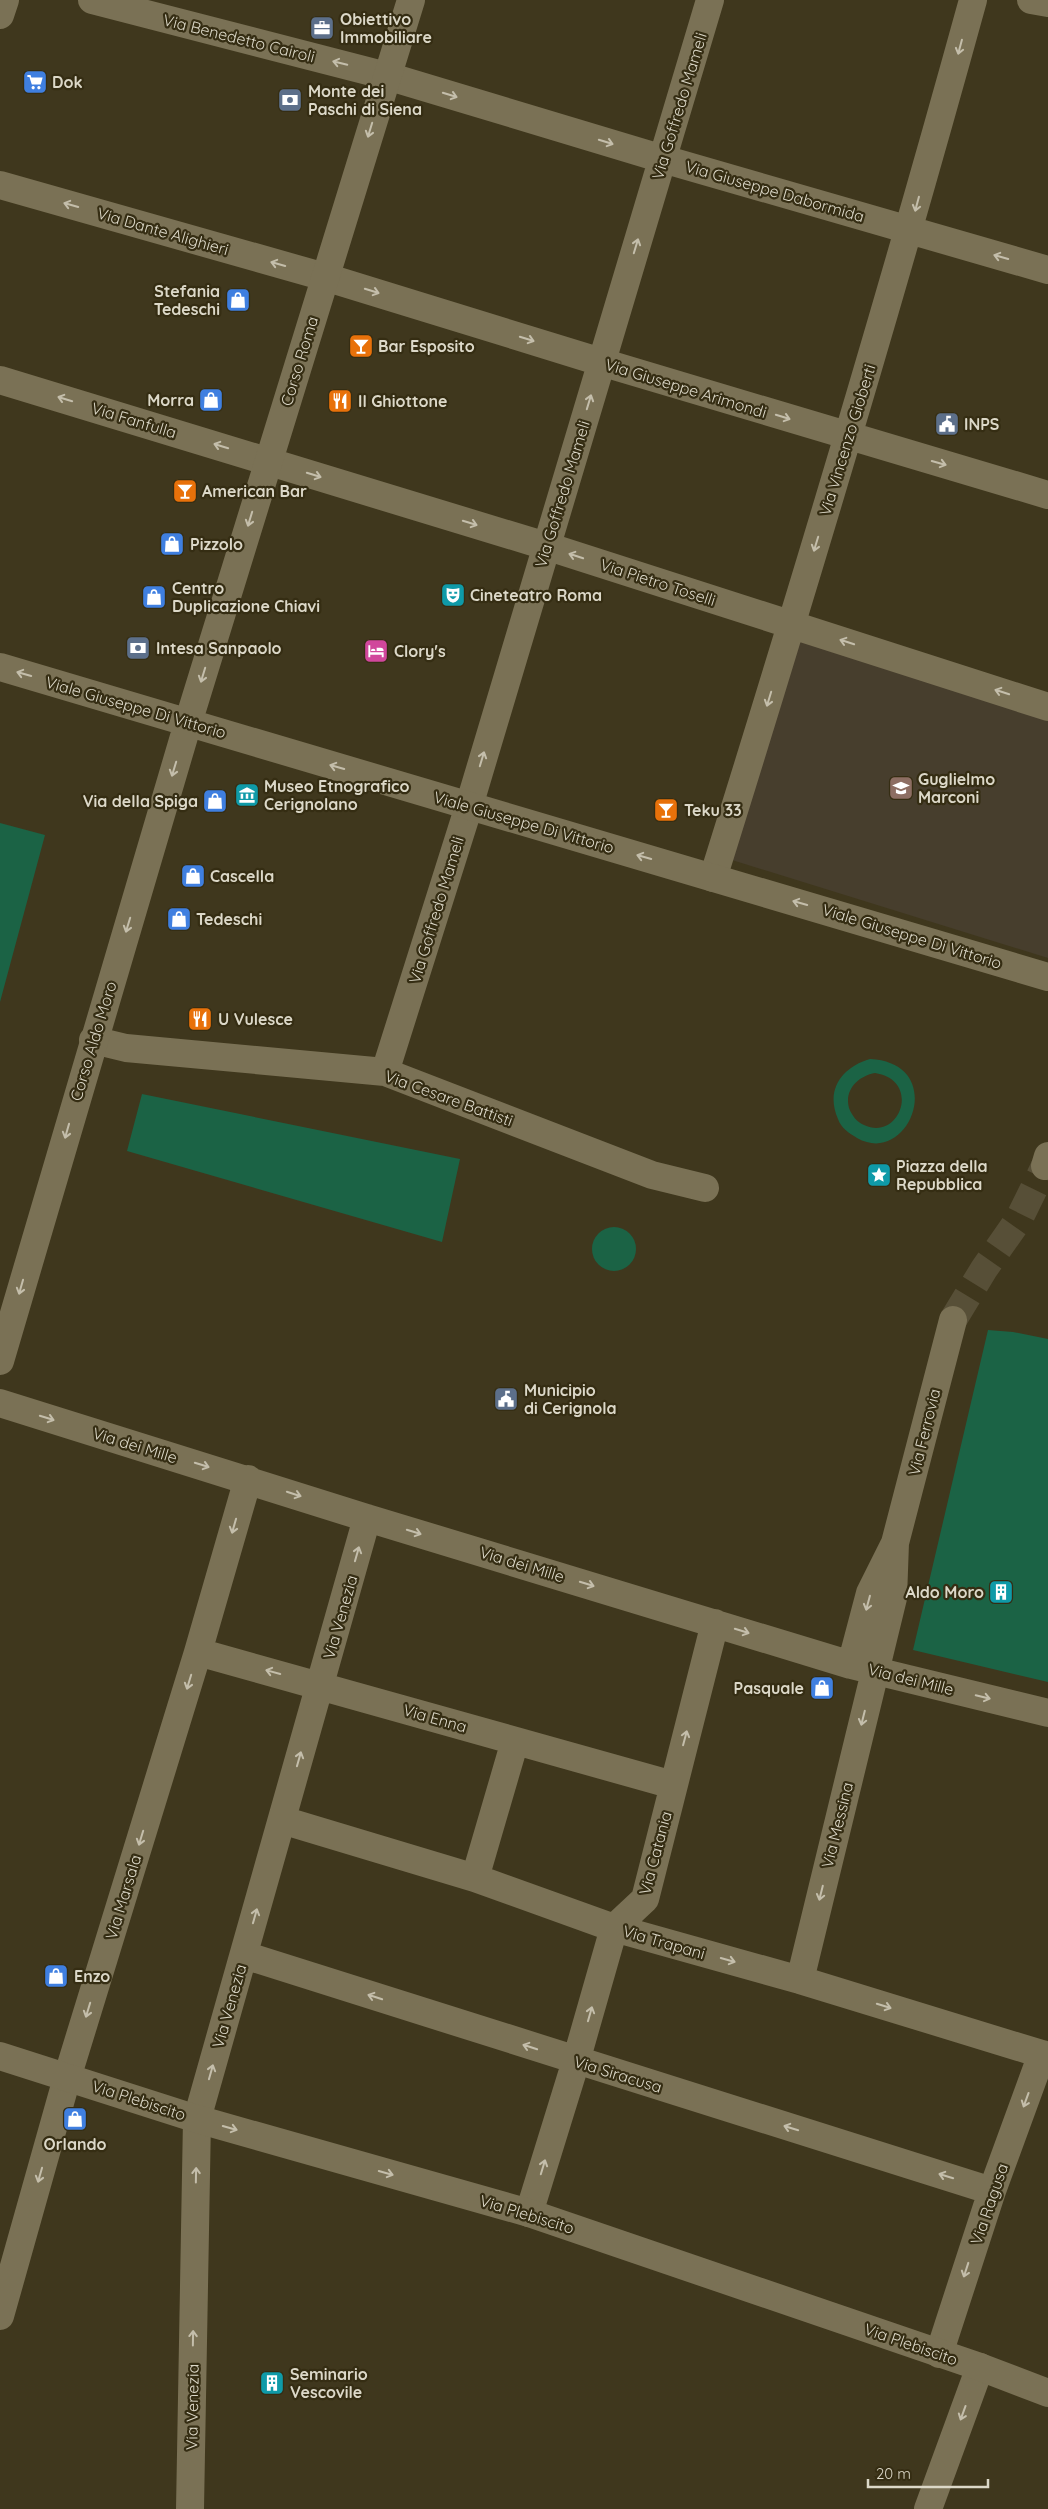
<svg xmlns="http://www.w3.org/2000/svg" width="1048" height="2509" font-family="Quicksand,sans-serif">
<rect width="100%" height="100%" fill="#3f371d"/>
<!-- education -->
<path fill="#473e2d" d="M801 635 1048 716V958L732 860Z"/>
<!-- green -->
<path fill="#1b6345" fill-rule="evenodd" d="M0 823 45 835 0 1002Z
M870 1059C949 1063 910 1168 857 1138 849 1133 841 1128 838 1119 825 1090 842 1067 870 1059ZM875 1073C922 1080 900 1142 864 1125 857 1122 852 1116 849 1108 844 1090 858 1076 875 1073Z
M142 1094 460 1159 442 1242 127 1151Z
M592 1249a22 22 0 1 1 44 0a22 22 0 1 1-44 0Z
M988 1330 1013 1332 1048 1339V1682L913 1650Z"/>
<g fill="none" stroke-linecap="round" stroke-linejoin="round">
<!-- street-tunnel -->
<path stroke="#574f37" stroke-width="28" stroke-dasharray="28 14" stroke-linecap="butt" d="M953 1320 984 1269 1019 1219 1045 1166"/>
<!-- street -->
<path stroke="#7a7155" stroke-width="28" d="M92 0 387 76 663 159 1048 270
M1031 0 1048 3
M0 15 5 0
M0 185 325 277 601 362 1048 495
M0 380 546 546 1048 707
M713 878C804 587 892 294 973 0
M93 1040 126 1048 385 1072 652 1175 705 1188
M385 1072 469 806 710 0
M1045 1166 1048 1156
M0 1403 367 1518 851 1665 1048 1713
M198 1652 673 1785
M851 1665 870 1593 895 1543 953 1320
M282 1820 475 1878 614 1928 800 1980 1048 2056
M475 1878 515 1741
M244 1955 992 2191
M800 1980 893 1598 895 1543
M529 2213 576 2061 614 1928 645 1899 715 1623
M0 2316 67 2078 198 1652 248 1479
M939 2354 992 2191 1042 2054
M190 2509 197 2119 367 1518
M928 2509 980 2367"/>
<!-- secondary -->
<path stroke="#7a7155" stroke-width="28" d="M0 667 1048 977
M0 1361 188 723 411 0
M0 2056 197 2119 529 2213 980 2367 1048 2393"/>
</g>
<!-- one-way arrows -->
<defs><path id="oneway-shaft" d="M-6 0H5M1.5-3L5.5 0L1.5 3" fill="none" stroke-width="1.6" stroke-linecap="round" stroke-linejoin="round" transform="scale(1.25)"/></defs>
<g stroke="#c4beab">
<use href="#oneway-shaft" transform="translate(960 47) rotate(105)"/>
<use href="#oneway-shaft" transform="translate(340 63) rotate(-166)"/>
<use href="#oneway-shaft" transform="translate(450 95) rotate(17)"/>
<use href="#oneway-shaft" transform="translate(370 130) rotate(107)"/>
<use href="#oneway-shaft" transform="translate(606 142) rotate(17)"/>
<use href="#oneway-shaft" transform="translate(917 204) rotate(105)"/>
<use href="#oneway-shaft" transform="translate(71 205) rotate(-164)"/>
<use href="#oneway-shaft" transform="translate(636 246) rotate(-73)"/>
<use href="#oneway-shaft" transform="translate(1001 257) rotate(-164)"/>
<use href="#oneway-shaft" transform="translate(278 264) rotate(-164)"/>
<use href="#oneway-shaft" transform="translate(372 291) rotate(17)"/>
<use href="#oneway-shaft" transform="translate(527 339) rotate(17)"/>
<use href="#oneway-shaft" transform="translate(65 399) rotate(-163)"/>
<use href="#oneway-shaft" transform="translate(589 402) rotate(-73)"/>
<use href="#oneway-shaft" transform="translate(783 417) rotate(17)"/>
<use href="#oneway-shaft" transform="translate(221 446) rotate(-163)"/>
<use href="#oneway-shaft" transform="translate(939 463) rotate(16)"/>
<use href="#oneway-shaft" transform="translate(314 475) rotate(17)"/>
<use href="#oneway-shaft" transform="translate(250 519) rotate(107)"/>
<use href="#oneway-shaft" transform="translate(470 523) rotate(17)"/>
<use href="#oneway-shaft" transform="translate(816 544) rotate(107)"/>
<use href="#oneway-shaft" transform="translate(576 556) rotate(-162)"/>
<use href="#oneway-shaft" transform="translate(847 642) rotate(-162)"/>
<use href="#oneway-shaft" transform="translate(24 674) rotate(-164)"/>
<use href="#oneway-shaft" transform="translate(203 675) rotate(107)"/>
<use href="#oneway-shaft" transform="translate(1002 692) rotate(-162)"/>
<use href="#oneway-shaft" transform="translate(769 699) rotate(107)"/>
<use href="#oneway-shaft" transform="translate(482 759) rotate(-73)"/>
<use href="#oneway-shaft" transform="translate(337 767) rotate(-164)"/>
<use href="#oneway-shaft" transform="translate(174 769) rotate(107)"/>
<use href="#oneway-shaft" transform="translate(644 857) rotate(-164)"/>
<use href="#oneway-shaft" transform="translate(800 903) rotate(-164)"/>
<use href="#oneway-shaft" transform="translate(128 925) rotate(107)"/>
<use href="#oneway-shaft" transform="translate(67 1131) rotate(106)"/>
<use href="#oneway-shaft" transform="translate(21 1287) rotate(106)"/>
<use href="#oneway-shaft" transform="translate(47 1418) rotate(17)"/>
<use href="#oneway-shaft" transform="translate(202 1465) rotate(17)"/>
<use href="#oneway-shaft" transform="translate(294 1494) rotate(18)"/>
<use href="#oneway-shaft" transform="translate(234 1526) rotate(106)"/>
<use href="#oneway-shaft" transform="translate(414 1532) rotate(17)"/>
<use href="#oneway-shaft" transform="translate(357 1554) rotate(-74)"/>
<use href="#oneway-shaft" transform="translate(587 1584) rotate(17)"/>
<use href="#oneway-shaft" transform="translate(868 1603) rotate(105)"/>
<use href="#oneway-shaft" transform="translate(742 1631) rotate(17)"/>
<use href="#oneway-shaft" transform="translate(273 1672) rotate(-165)"/>
<use href="#oneway-shaft" transform="translate(189 1682) rotate(107)"/>
<use href="#oneway-shaft" transform="translate(983 1697) rotate(14)"/>
<use href="#oneway-shaft" transform="translate(863 1718) rotate(104)"/>
<use href="#oneway-shaft" transform="translate(685 1738) rotate(-75)"/>
<use href="#oneway-shaft" transform="translate(299 1759) rotate(-74)"/>
<use href="#oneway-shaft" transform="translate(141 1838) rotate(107)"/>
<use href="#oneway-shaft" transform="translate(821 1893) rotate(104)"/>
<use href="#oneway-shaft" transform="translate(255 1916) rotate(-74)"/>
<use href="#oneway-shaft" transform="translate(728 1960) rotate(16)"/>
<use href="#oneway-shaft" transform="translate(375 1997) rotate(-162)"/>
<use href="#oneway-shaft" transform="translate(884 2006) rotate(17)"/>
<use href="#oneway-shaft" transform="translate(88 2010) rotate(107)"/>
<use href="#oneway-shaft" transform="translate(590 2014) rotate(-74)"/>
<use href="#oneway-shaft" transform="translate(530 2047) rotate(-162)"/>
<use href="#oneway-shaft" transform="translate(211 2072) rotate(-74)"/>
<use href="#oneway-shaft" transform="translate(1026 2100) rotate(110)"/>
<use href="#oneway-shaft" transform="translate(230 2128) rotate(16)"/>
<use href="#oneway-shaft" transform="translate(791 2128) rotate(-163)"/>
<use href="#oneway-shaft" transform="translate(543 2167) rotate(-73)"/>
<use href="#oneway-shaft" transform="translate(386 2173) rotate(16)"/>
<use href="#oneway-shaft" transform="translate(40 2175) rotate(106)"/>
<use href="#oneway-shaft" transform="translate(196 2175) rotate(-89)"/>
<use href="#oneway-shaft" transform="translate(946 2176) rotate(-163)"/>
<use href="#oneway-shaft" transform="translate(966 2270) rotate(108)"/>
<use href="#oneway-shaft" transform="translate(193 2338) rotate(-89)"/>
<use href="#oneway-shaft" transform="translate(963 2413) rotate(110)"/>
</g>
<!-- icons -->
<defs>
<symbol id="office-square" viewBox="-11 -11 22 22"><rect x="-9" y="-9" width="18" height="18" rx="4" fill="#5c6f8a" stroke="#352d13"/><path d="M-6-3h4V-5.5h4V-3h4V5H-6ZM-1-4.5V-3h2v-1.5ZM-6 0V1H6V0Z" fill="#fff"/></symbol>
<symbol id="supermarket-square" viewBox="-11 -11 22 22"><rect x="-9" y="-9" width="18" height="18" rx="4" fill="#3f7fe0" stroke="#352d13"/><path d="M-6-5.5h2.5l.6 2H6L4.5 2H-2.5L-4.4-4H-6ZM-1.5 3.2a1.3 1.3 0 1 0 .1 0ZM3 3.2a1.3 1.3 0 1 0 .1 0Z" fill="#fff"/></symbol>
<symbol id="bank-square" viewBox="-11 -11 22 22"><rect x="-9" y="-9" width="18" height="18" rx="4" fill="#5c6f8a" stroke="#352d13"/><path d="M-6-4H6V4H-6ZM0-2.3a2.3 2.3 0 1 0 0 4.6a2.3 2.3 0 1 0 0-4.6Z" fill="#fff"/></symbol>
<symbol id="shop-square" viewBox="-11 -11 22 22"><rect x="-9" y="-9" width="18" height="18" rx="4" fill="#3f7fe0" stroke="#352d13"/><path d="M-5-2.5h2.3a2.7 3.5 0 0 1 5.4 0H5L5.5 6h-11ZM-1.5-2.5h3a1.5 2.3 0 0 0-3 0Z" fill="#fff"/></symbol>
<symbol id="bar-square" viewBox="-11 -11 22 22"><rect x="-9" y="-9" width="18" height="18" rx="4" fill="#e8710a" stroke="#352d13"/><path d="M-6-5H6L.8 .8V4.5H3.5V6h-7V4.5H-.8V.8Z" fill="#fff"/></symbol>
<symbol id="restaurant-square" viewBox="-11 -11 22 22"><rect x="-9" y="-9" width="18" height="18" rx="4" fill="#e8710a" stroke="#352d13"/><path d="M-5-6h1v4h1v-4h1v4h1v-4h1v5L-1.5 .5V6h-2V.5L-5-1ZM5-6V6H3V1.5H1.5Q1.5-4 5-6Z" fill="#fff"/></symbol>
<symbol id="civic-square" viewBox="-11 -11 22 22"><rect x="-9" y="-9" width="18" height="18" rx="4" fill="#5c6f8a" stroke="#352d13"/><path d="M-.6-6.5H3V-4.5H.6V-3L4-1V1h2V6H-6V1h2V-1L-.6-3ZM-1.2 2.5V6h2.4V2.5Z" fill="#fff"/></symbol>
<symbol id="theatre-square" viewBox="-11 -11 22 22"><rect x="-9" y="-9" width="18" height="18" rx="4" fill="#0f9aa8" stroke="#352d13"/><path d="M-5-5.5Q0-4 5-5.5V0Q5 5 0 6Q-5 5-5 0ZM-3.3-2.5H-1v1.5H-3.3ZM1-2.5H3.3v1.5H1ZM-2.8 1Q0 5.5 2.8 1Z" fill="#fff"/></symbol>
<symbol id="hotel-square" viewBox="-11 -11 22 22"><rect x="-9" y="-9" width="18" height="18" rx="4" fill="#d1479c" stroke="#352d13"/><path d="M-6-4.5h1.5V1H6V5H4.5V3h-9V5H-6ZM-4 0a1.8 1.8 0 1 1 3.6 0ZM.5 0V-2.5h3Q6-2.5 6 0Z" fill="#fff"/></symbol>
<symbol id="school-square" viewBox="-11 -11 22 22"><rect x="-9" y="-9" width="18" height="18" rx="4" fill="#8d6e63" stroke="#352d13"/><path d="M0-5L7-2L0 1L-7-2ZM-4 1L0 2.5L4 1V4Q0 6-4 4Z" fill="#fff"/></symbol>
<symbol id="museum-square" viewBox="-11 -11 22 22"><rect x="-9" y="-9" width="18" height="18" rx="4" fill="#0f9aa8" stroke="#352d13"/><path d="M0-6L6-3V-2H-6V-3ZM-5-1h2V3h-2ZM-1-1h2V3h-2ZM3-1h2V3H3ZM-6 4H6V6H-6Z" fill="#fff"/></symbol>
<symbol id="sight-square" viewBox="-11 -11 22 22"><rect x="-9" y="-9" width="18" height="18" rx="4" fill="#0f9aa8" stroke="#352d13"/><path d="M0-6L1.8-2.2L6-1.7L2.9 1.2L3.7 5.4L0 3.3L-3.7 5.4L-2.9 1.2L-6-1.7L-1.8-2.2Z" fill="#fff"/></symbol>
<symbol id="building-square" viewBox="-11 -11 22 22"><rect x="-9" y="-9" width="18" height="18" rx="4" fill="#0f9aa8" stroke="#352d13"/><path d="M-4-6H4V6H1V3H-1V6H-4ZM-2.5-4.3h1.7v1.8h-1.7ZM.8-4.3h1.7v1.8H.8ZM-2.5-1h1.7V.8h-1.7ZM.8-1h1.7V.8H.8Z" fill="#fff"/></symbol>
</defs>
<g fill-rule="evenodd">
<use href="#office-square" x="308" y="14" width="28" height="28"/>
<use href="#supermarket-square" x="21" y="68" width="28" height="28"/>
<use href="#bank-square" x="276" y="86" width="28" height="28"/>
<use href="#shop-square" x="224" y="286" width="28" height="28"/>
<use href="#bar-square" x="347" y="332" width="28" height="28"/>
<use href="#shop-square" x="197" y="386" width="28" height="28"/>
<use href="#restaurant-square" x="326" y="387" width="28" height="28"/>
<use href="#civic-square" x="933" y="410" width="28" height="28"/>
<use href="#bar-square" x="171" y="477" width="28" height="28"/>
<use href="#shop-square" x="158" y="530" width="28" height="28"/>
<use href="#theatre-square" x="439" y="581" width="28" height="28"/>
<use href="#shop-square" x="140" y="583" width="28" height="28"/>
<use href="#bank-square" x="124" y="634" width="28" height="28"/>
<use href="#hotel-square" x="362" y="637" width="28" height="28"/>
<use href="#school-square" x="887" y="774" width="28" height="28"/>
<use href="#museum-square" x="233" y="781" width="28" height="28"/>
<use href="#shop-square" x="201" y="787" width="28" height="28"/>
<use href="#bar-square" x="652" y="796" width="28" height="28"/>
<use href="#shop-square" x="179" y="862" width="28" height="28"/>
<use href="#shop-square" x="165" y="905" width="28" height="28"/>
<use href="#restaurant-square" x="186" y="1005" width="28" height="28"/>
<use href="#sight-square" x="865" y="1161" width="28" height="28"/>
<use href="#civic-square" x="492" y="1385" width="28" height="28"/>
<use href="#building-square" x="987" y="1578" width="28" height="28"/>
<use href="#shop-square" x="808" y="1674" width="28" height="28"/>
<use href="#shop-square" x="42" y="1962" width="28" height="28"/>
<use href="#shop-square" x="61" y="2105" width="28" height="28"/>
<use href="#building-square" x="258" y="2369" width="28" height="28"/>
</g>
<g text-anchor="middle" dominant-baseline="central" stroke-width="4.5" stroke-linejoin="round" paint-order="stroke">
<!-- poi labels -->
<g font-size="16" font-weight="bold" fill="#dcd8c8" stroke="#352d13" text-anchor="start">
<text x="340" y="19">Obiettivo<tspan x="340" dy="18">Immobiliare</tspan></text>
<text x="52" y="82">Dok</text>
<text x="308" y="91">Monte dei<tspan x="308" dy="18">Paschi di Siena</tspan></text>
<text x="220" y="291" text-anchor="end">Stefania<tspan x="220" dy="18">Tedeschi</tspan></text>
<text x="378" y="346">Bar Esposito</text>
<text x="194" y="400" text-anchor="end">Morra</text>
<text x="358" y="401">Il Ghiottone</text>
<text x="964" y="424">INPS</text>
<text x="202" y="491">American Bar</text>
<text x="190" y="544">Pizzolo</text>
<text x="172" y="588">Centro<tspan x="172" dy="18">Duplicazione Chiavi</tspan></text>
<text x="470" y="595">Cineteatro Roma</text>
<text x="156" y="648">Intesa Sanpaolo</text>
<text x="394" y="651">Clory's</text>
<text x="918" y="779">Guglielmo<tspan x="918" dy="18">Marconi</tspan></text>
<text x="264" y="786">Museo Etnografico<tspan x="264" dy="18">Cerignolano</tspan></text>
<text x="198" y="801" text-anchor="end">Via della Spiga</text>
<text x="684" y="810">Teku 33</text>
<text x="210" y="876">Cascella</text>
<text x="196" y="919">Tedeschi</text>
<text x="218" y="1019">U Vulesce</text>
<text x="896" y="1166">Piazza della<tspan x="896" dy="18">Repubblica</tspan></text>
<text x="524" y="1390">Municipio<tspan x="524" dy="18">di Cerignola</tspan></text>
<text x="984" y="1592" text-anchor="end">Aldo Moro</text>
<text x="804" y="1688" text-anchor="end">Pasquale</text>
<text x="74" y="1976">Enzo</text>
<text x="75" y="2144" text-anchor="middle">Orlando</text>
<text x="290" y="2374">Seminario<tspan x="290" dy="18">Vescovile</tspan></text>
</g>
<!-- street labels -->
<g font-size="16" fill="#dcd8c8" stroke="#352d13">
<text transform="translate(239 38) rotate(14)">Via Benedetto Cairoli</text>
<text transform="translate(679 106) rotate(-73)">Via Goffredo Mameli</text>
<text transform="translate(775 191) rotate(16)">Via Giuseppe Dabormida</text>
<text transform="translate(163 231) rotate(16)">Via Dante Alighieri</text>
<text transform="translate(299 361) rotate(-73)">Corso Roma</text>
<text transform="translate(686 388) rotate(17)">Via Giuseppe Arimondi</text>
<text transform="translate(134 420) rotate(17)">Via Fanfulla</text>
<text transform="translate(847 440) rotate(-73)">Via Vincenzo Gioberti</text>
<text transform="translate(562 494) rotate(-73)">Via Goffredo Mameli</text>
<text transform="translate(658 582) rotate(18)">Via Pietro Toselli</text>
<text transform="translate(136 707) rotate(16)">Viale Giuseppe Di Vittorio</text>
<text transform="translate(524 822) rotate(16)">Viale Giuseppe Di Vittorio</text>
<text transform="translate(436 910) rotate(-73)">Via Goffredo Mameli</text>
<text transform="translate(912 936) rotate(17)">Viale Giuseppe Di Vittorio</text>
<text transform="translate(93 1041) rotate(-73)">Corso Aldo Moro</text>
<text transform="translate(449 1098) rotate(20)">Via Cesare Battisti</text>
<text transform="translate(924 1432) rotate(-76)">Via Ferrovia</text>
<text transform="translate(135 1445) rotate(17)">Via dei Mille</text>
<text transform="translate(522 1564) rotate(17)">Via dei Mille</text>
<text transform="translate(340 1617) rotate(-74)">Via Venezia</text>
<text transform="translate(911 1679) rotate(14)">Via dei Mille</text>
<text transform="translate(435 1718) rotate(16)">Via Enna</text>
<text transform="translate(837 1825) rotate(-76)">Via Messina</text>
<text transform="translate(655 1853) rotate(-75)">Via Catania</text>
<text transform="translate(123 1897) rotate(-73)">Via Marsala</text>
<text transform="translate(664 1942) rotate(16)">Via Trapani</text>
<text transform="translate(229 2006) rotate(-74)">Via Venezia</text>
<text transform="translate(618 2074) rotate(17)">Via Siracusa</text>
<text transform="translate(139 2100) rotate(18)">Via Plebiscito</text>
<text transform="translate(989 2204) rotate(-71)">Via Ragusa</text>
<text transform="translate(527 2214) rotate(17)">Via Plebiscito</text>
<text transform="translate(911 2344) rotate(19)">Via Plebiscito</text>
<text transform="translate(192 2407) rotate(-89)">Via Venezia</text>
</g>
</g>
<!-- scale -->
<path d="M868 2479v8h120v-8" fill="none" stroke="#dcd8c8" stroke-width="2.5"/>
<text x="876" y="2479" font-size="15" fill="#dcd8c8" stroke="#352d13" stroke-width="4" paint-order="stroke">20 m</text>
</svg>
